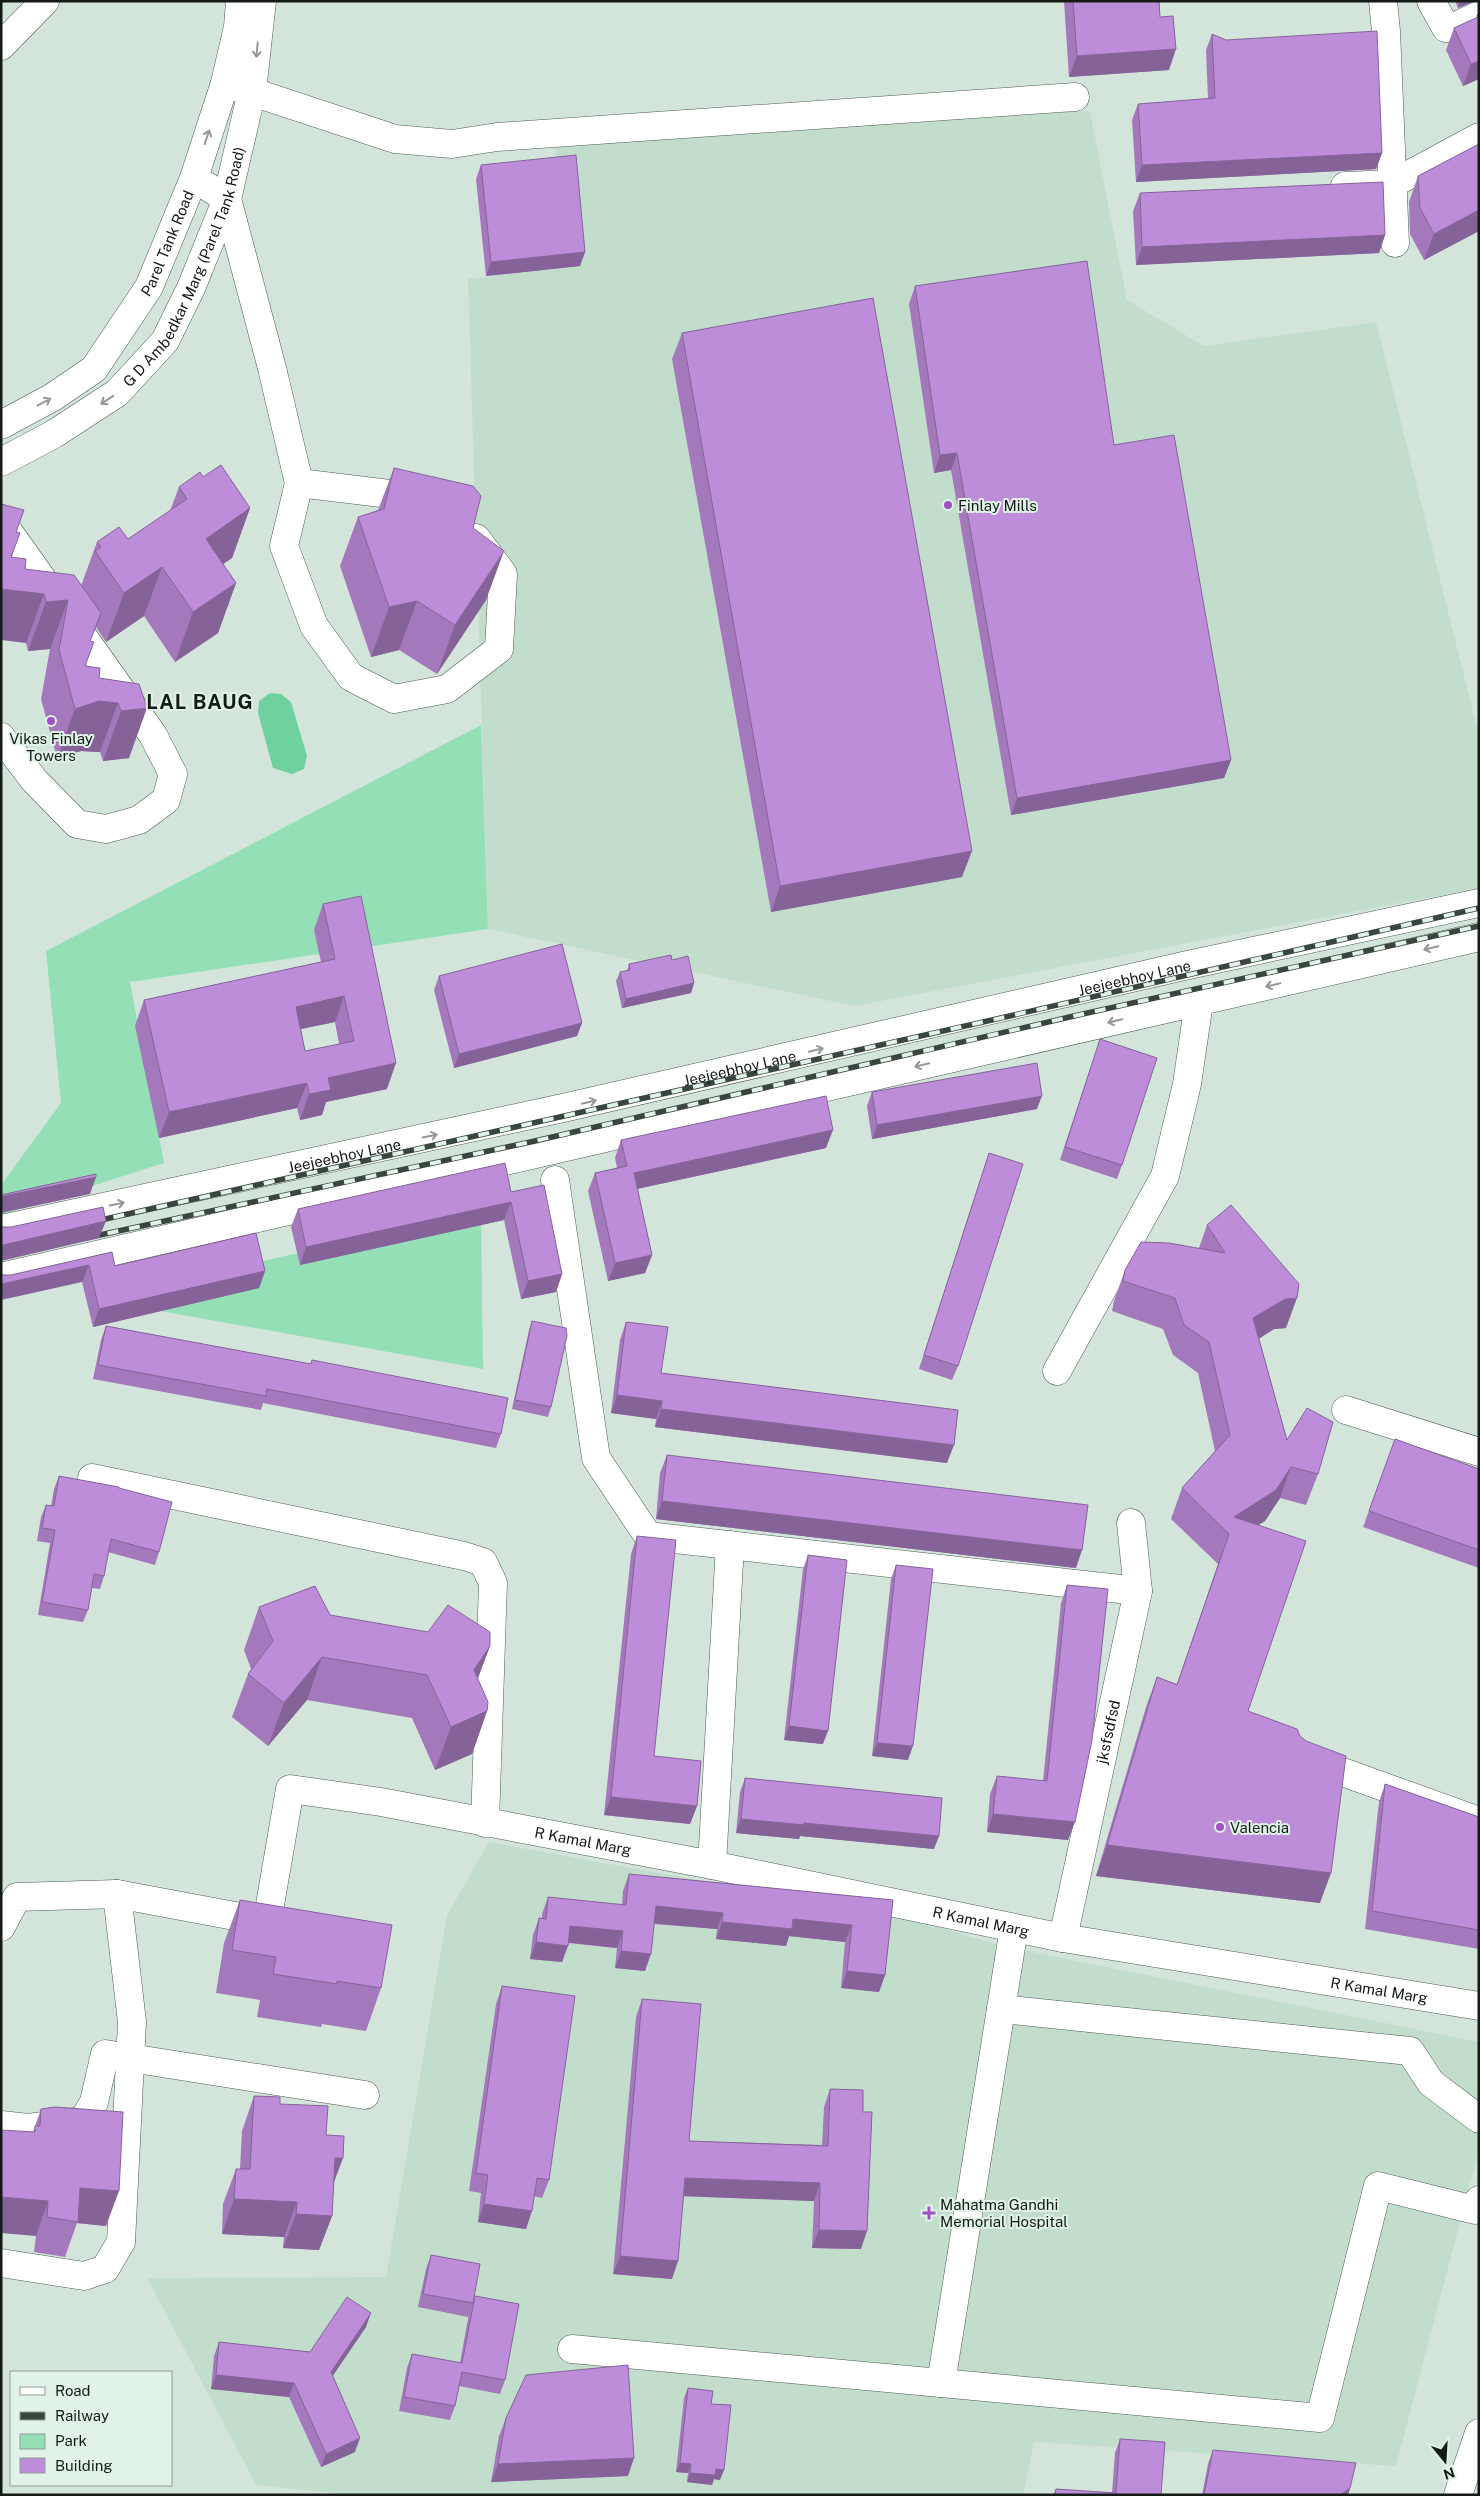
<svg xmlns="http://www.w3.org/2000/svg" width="1480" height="2496" font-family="'Public Sans',sans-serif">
<rect width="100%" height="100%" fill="#d3e5db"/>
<!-- built -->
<path fill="#c3ddcd" d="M1090 111 1127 300 1204 346 1376 322 1479 736V888L855 1006 488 929 468 279 562 267 555 137Z
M489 1842 907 1918 1003 1946 1479 2042V2150L1396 2466 1034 2442 1023 2495H351L256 2485 147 2278 386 2277 447 1915Z"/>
<!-- green -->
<path fill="#94dfb6" d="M481 725 488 929 130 982 164 1163 1 1215V1185L61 1103 46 951Z
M481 1212 483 1369 94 1299Z"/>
<!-- water -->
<path fill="#6ed19e" d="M270 693 281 694 291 702 307 756 304 769 292 774 273 768 258 713 259 701Z"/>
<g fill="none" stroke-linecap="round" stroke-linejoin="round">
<defs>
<g id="minor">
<path d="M1383 1 1386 31 1395 243"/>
<path d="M1431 1 1446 28 1454 27 1479 15"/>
<path d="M1 46 45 1"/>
<path d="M225 83 395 139 452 144 497 137 1075 97"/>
<path d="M194 178 227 199 272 368 299 483 422 498"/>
<path d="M1345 186 1392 184 1479 137"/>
<path id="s1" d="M1 425 53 397 94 369 149 287 194 178 225 83 238 27 240 1"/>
<path id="s2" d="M1 462 54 434 117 393 165 341 191 288 227 199 252 91 262 1"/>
<path d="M299 483 284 546 314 626 351 677 394 699 447 689 499 649 503 574 476 538"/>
<path d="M1 521 153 735 173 774 166 800 139 820 106 829 77 824 34 780 1 737"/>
<path d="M555 1180 596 1458 648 1536 1138 1591"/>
<path id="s3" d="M1 1229 563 1108 1188 965 1479 903"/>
<path d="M1 1277 1479 937"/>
<path d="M1057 1371 1165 1176 1187 1084 1199 1002"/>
<path d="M1346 1410 1479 1452"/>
<path d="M92 1478 464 1556 483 1562 493 1583 485 1823"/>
<path d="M1309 1760 1479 1821"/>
<path d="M712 1865 730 1545"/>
<path d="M1 1927 17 1897 117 1894"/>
<path id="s4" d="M1063 1938 1138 1591 1131 1523"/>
<path d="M1001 2009 1410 2051 1431 2083 1479 2119"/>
<path d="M1 2125 28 2128 83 2121 94 2102 105 2054 365 2095"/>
<path id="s5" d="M1 2263 84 2276 105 2269 121 2242 132 2022 117 1894 267 1922 290 1789 381 1802 712 1865 1063 1938 1479 2006"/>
<path d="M572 2349 1320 2418 1378 2186 1475 2210 1479 2200"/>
<path d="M941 2383 1014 1928"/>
</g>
<path id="major" d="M1458 2495 1479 2433"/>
</defs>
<!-- minor casing -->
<use href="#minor" stroke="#4c5c53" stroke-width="29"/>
<!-- major casing -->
<use href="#major" stroke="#4c5c53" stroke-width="29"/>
<!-- minor -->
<use href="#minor" stroke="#fff" stroke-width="28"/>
<!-- major -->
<use href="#major" stroke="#fff" stroke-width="28"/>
<defs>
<path id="rail" d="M92 1222 1014 1015 1479 908
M86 1238 535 1141 1074 1016 1479 926"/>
</defs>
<!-- rail casing -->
<use href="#rail" stroke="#3b453f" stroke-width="5.5"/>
<!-- rail -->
<use href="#rail" stroke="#e1f3e8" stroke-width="4" stroke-dasharray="11" stroke-linecap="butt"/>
</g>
<!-- wall -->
<path fill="#a379bb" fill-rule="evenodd" d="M1064 1H1159L1160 17 1169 70 1069 77Z
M1455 1H1475L1458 8Z
M1479 14V79L1463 86 1446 50 1454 28 1476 18 1477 15Z
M1212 34 1382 153 1376 169 1136 182 1132 120 1138 104 1208 99 1206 50Z
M1479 144V231L1424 260 1410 234 1409 202 1418 176Z
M481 165 585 252 580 266 486 276 476 179Z
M1140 193 1385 235 1379 253 1136 265 1133 211Z
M915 286 1231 760 1224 778 1011 815 951 470 934 473 909 304Z
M682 333 962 877 771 912 672 359Z
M394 468 473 528 486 600 437 674 399 650 371 657 340 566 358 517 378 510Z
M203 477 250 508 232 558 223 564 236 583 218 633 175 662 144 616 106 642 96 627 90 641 85 666 99 678 139 684 129 758 103 761 100 752 81 751 57 758 41 699 50 649 28 651 26 643 1 504 17 532 12 557 25 569 81 586 97 542 128 539 170 511 179 487Z
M323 904 387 1089 326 1102 322 1115 300 1120 297 1108 159 1138 135 1026 144 1000 321 962 314 930ZM335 1022 339 1044 305 1051 301 1029Z
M672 960 694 983 691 993 622 1008 616 981 620 972 627 971 629 964Z
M439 976 582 1023 577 1036 454 1068 434 990Z
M1100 1039 1122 1165 1117 1179 1060 1160Z
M872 1092 1037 1109 872 1139 867 1106Z
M621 1140 826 1148 637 1189 652 1255 645 1273 608 1281 588 1191 595 1173 617 1168 615 1158Z
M989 1153 958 1366 952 1380 919 1369Z
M511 1192 562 1274 556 1292 521 1299 504 1220 300 1265 291 1227 298 1209Z
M1207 1225 1286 1328 1274 1329 1259 1339 1287 1440 1318 1474 1306 1505 1280 1498 1265 1521 1258 1525 1248 1711 1320 1903 1096 1876 1146 1707 1157 1677 1177 1684 1218 1564 1171 1519 1182 1488 1215 1451 1198 1373 1173 1355 1163 1329 1112 1311 1114 1301 1125 1270 1199 1248Z
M112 1252 115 1266 265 1271 259 1288 93 1327 82 1282 3 1275H11Z
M532 1321 551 1407 548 1417 512 1409 529 1330Z
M626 1322 661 1373 947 1463 655 1427 656 1419 611 1413 620 1340Z
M106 1326 311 1364 312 1360 501 1434 496 1448 263 1403 261 1410 93 1379 101 1340Z
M1395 1439 1479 1469V1568L1363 1527Z
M667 1455 1076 1568 656 1519 660 1473Z
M59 1476 119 1488 159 1552 155 1565 108 1552 104 1576 100 1589 92 1588 88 1610 83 1622 38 1615 50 1543 37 1541 41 1517 46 1505 51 1506 54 1489Z
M637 1536 654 1756 697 1806 690 1824 604 1815 631 1554Z
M808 1555 823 1744 784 1740 803 1569Z
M896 1565 908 1760 872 1756 891 1579Z
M1067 1585 1068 1840 987 1832 990 1794 997 1776 1043 1781 1061 1603Z
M259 1607 330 1615 490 1646 477 1679 487 1711 472 1754 435 1770 412 1718 307 1700 268 1746 232 1717 248 1674 251 1669 244 1650Z
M745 1778 934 1849 800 1836 799 1839 736 1833 740 1792Z
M1385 1784 1479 1817V1949L1365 1929 1379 1802Z
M629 1874 893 1900 885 1975 879 1992 841 1988 845 1942 789 1936 786 1946 716 1939 717 1929 654 1924 645 1971 615 1968 617 1948 568 1943 562 1962 530 1959 533 1935 539 1918 542 1919V1914L548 1897 622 1905 623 1891Z
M240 1900 381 1988 366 2031 322 2024 321 2027 257 2017 260 2000 216 1993 224 1943Z
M502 1986 549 2180 542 2198 534 2196 526 2229 478 2222 481 2193 469 2191 496 2004Z
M642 1999 689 2141 822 2145 824 2107 830 2089 861 2249 812 2248 814 2201 684 2196 672 2279 613 2274 636 2017Z
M254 2096 280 2104 326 2135 333 2185 332 2216 319 2250 283 2248 284 2237 222 2234 223 2204 236 2169H240L242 2131Z
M41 2109 106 2226 77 2223 65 2257 34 2252 36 2236 33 2132Z
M431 2255 473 2299 505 2380 500 2394 459 2386 455 2406 450 2420 399 2411 407 2368 412 2354 460 2363 469 2313 468 2317 418 2307 426 2269Z
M366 2327 332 2376 355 2452 321 2467 289 2397 211 2389 214 2356 219 2342 310 2352Z
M688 2388 711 2404 720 2480 714 2479 712 2485 687 2482 688 2473 676 2472 684 2398Z
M506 2418 628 2476 491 2482 499 2436Z
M1120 2439 1161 2495H1053L1056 2489 1112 2493 1115 2453Z
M1213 2450 1350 2488 1348 2495H1202L1208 2464Z"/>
<!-- shaded-wall -->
<path fill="#856399" d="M1460 1H1475L1458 8Z
M1176 49 1169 70 1069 77 1077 56Z
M1479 61V79L1463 86 1471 64Z
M1382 153 1376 169 1136 182 1142 165Z
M1479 210V231L1424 260 1434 234Z
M1385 235 1379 253 1136 265 1142 247Z
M585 252 580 266 486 276 491 262Z
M957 453 951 470 934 473 940 455Z
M250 508 232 558 188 588 206 539Z
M504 551 486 600 437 674 455 625Z
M162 567 144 616 106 642 124 593Z
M236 583 218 633 175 662 193 612Z
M1 589 44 594 26 643 1 640Z
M68 600 50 649 28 651 46 602Z
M417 601 399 650 371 657 389 607Z
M99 701 118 703 100 752 81 751 57 758 75 709Z
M147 708 129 758 103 761 121 711Z
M1231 760 1224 778 1011 815 1017 798Z
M972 851 962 877 771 912 780 886Z
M694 983 691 993 622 1008 626 999Z
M344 996 335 1022 286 1032 296 1007Z
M582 1023 577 1036 454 1068 459 1054Z
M396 1063 387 1089 326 1102 322 1115 300 1120 309 1094 328 1078Z
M307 1083 297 1108 159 1138 169 1112Z
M1042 1096 1037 1109 872 1139 877 1125Z
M833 1130 826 1148 627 1191 634 1173Z
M96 1177 90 1194 1 1213V1198L4 1196Z
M511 1202 504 1220 300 1265 306 1247Z
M106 1221 99 1238 1 1261V1246L3 1245Z
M652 1255 645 1273 608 1281 615 1263Z
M89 1265 82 1282 1 1300V1284Z
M265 1271 259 1288 93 1327 99 1309Z
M562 1274 556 1292 521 1299 528 1281Z
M1297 1298 1286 1328 1274 1329 1242 1349 1253 1318 1285 1299Z
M617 1395 662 1401 656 1419 611 1413Z
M661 1409 954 1445 947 1463 655 1427Z
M1291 1467 1280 1498 1265 1521 1225 1546 1234 1517Z
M662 1501 1082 1550 1076 1568 656 1519Z
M490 1646 474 1689V1670Z
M322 1657 307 1700 268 1746 284 1703Z
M487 1711 472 1754 435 1770 451 1727Z
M789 1726 828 1731 823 1744 784 1740Z
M877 1743 913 1746 908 1760 872 1756Z
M611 1797 697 1806 690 1824 604 1815Z
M993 1814 1075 1822 1068 1840 987 1832Z
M741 1819 804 1823 939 1836 934 1849 800 1836 799 1839 736 1833Z
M1107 1845 1331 1873 1320 1903 1096 1876Z
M656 1906 723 1913 717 1929 650 1923Z
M793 1919 852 1925 845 1942 789 1936 786 1946 716 1939 722 1922Z
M570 1926 623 1931 617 1948 564 1942Z
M536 1942 568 1946 562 1962 530 1959Z
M621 1951 651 1954 645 1971 615 1968Z
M847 1971 885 1975 879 1992 841 1988Z
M335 2158H343L330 2193Z
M685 2178 820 2183 814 2201 679 2196Z
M80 2188 119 2191 106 2226 77 2223Z
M1 2197 48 2201 36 2236 1 2233Z
M234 2199 297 2202 284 2237 222 2234Z
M484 2204 532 2211 526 2229 478 2222Z
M296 2214 332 2216 319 2250 283 2248Z
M819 2230 867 2231 861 2249 812 2248Z
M620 2256 678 2261 672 2279 613 2274Z
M371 2313 366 2327 326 2386 331 2372Z
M216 2375 294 2383 289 2397 211 2389Z
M360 2438 355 2452 321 2467 326 2454Z
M634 2458 628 2476 491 2482 498 2464Z
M680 2463 691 2464 688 2473 676 2472Z
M716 2469 724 2470 720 2480 714 2479 712 2485 687 2482 690 2473Z
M1350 2488 1348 2495H1340Z"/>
<!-- building -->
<path fill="#be8dda" stroke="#856399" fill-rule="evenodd" d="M1073 1H1159L1160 17 1173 16 1176 49 1077 56Z
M1479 14V61L1471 64 1454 28 1478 17 1477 15Z
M1377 31 1382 153 1142 165 1138 104 1215 98 1212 34 1226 40Z
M1479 144V210L1434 234 1420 208 1418 176Z
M576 155 585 252 491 262 481 165Z
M1383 182 1385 235 1142 247 1140 193Z
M1087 261 1114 445 1174 435 1231 760 1017 798 957 453 940 455 915 286Z
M873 298 972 851 780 886 682 333Z
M221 465 250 508 206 539 236 583 193 612 162 567 124 593 95 551 101 547 97 542 119 527 128 539 187 499 179 487 200 472 203 477Z
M394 468 473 486 481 496 473 528 504 551 455 625 417 601 389 607 358 517 384 509Z
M1 504 24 510 16 532 20 533 11 557 26 559 25 569 74 575 101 613 90 641 94 642 85 666 100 668 99 678 139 684 147 708 121 711 118 703 99 701 75 709 59 650 68 600 46 602 44 594 1 589Z
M361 896 396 1063 328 1078 331 1090 309 1094 307 1083 169 1112 144 1000 335 959 323 904ZM344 996 354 1041 305 1051 296 1007Z
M562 944 582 1023 459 1054 439 976Z
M671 955 672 960 688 956 694 983 626 999 620 972 630 970 629 964Z
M1100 1039 1157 1058 1122 1165 1065 1147Z
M1037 1063 1042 1096 877 1125 872 1092Z
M826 1096 833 1130 634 1173 652 1255 615 1263 595 1173 627 1166 621 1140Z
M989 1153 1023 1164 958 1366 924 1355Z
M505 1163 511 1192 544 1185 562 1274 528 1281 511 1202 306 1247 298 1209Z
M96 1174V1177L4 1196 1 1198V1195Z
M1231 1205 1299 1284 1297 1298 1285 1299 1253 1318 1287 1440 1307 1408 1333 1422 1318 1474 1291 1467 1276 1490 1234 1517 1306 1541 1248 1711 1297 1729 1300 1736 1306 1741 1346 1756 1331 1873 1107 1845 1157 1677 1177 1685 1229 1534 1182 1488 1230 1435 1209 1342 1184 1325 1175 1298 1123 1281 1125 1270 1141 1242 1169 1243 1225 1253 1207 1225Z
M103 1207 106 1221 3 1245 1 1246V1226L3 1227H11Z
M256 1233 265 1271 99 1309 89 1265 1 1284V1274L3 1275H11L112 1252 115 1266Z
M532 1321 566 1328 567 1336 551 1407 515 1400Z
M626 1322 668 1327 661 1373 958 1410 954 1445 661 1409 662 1401 617 1395Z
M106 1326 311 1364 312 1360 508 1398 501 1434 267 1389 266 1396 98 1365Z
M1395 1439 1479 1469V1550L1369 1511Z
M667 1455 1088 1505 1082 1550 662 1501Z
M59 1476 119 1487V1488L172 1502 159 1552 111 1539 104 1576 94 1574 88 1610 42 1602 55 1530 42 1528 46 1505 54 1506Z
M637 1536 676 1540 654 1756 701 1761 697 1806 611 1797Z
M808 1555 847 1560 828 1731 789 1726Z
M896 1565 933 1569 913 1746 877 1743Z
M1067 1585 1108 1589 1092 1740 1075 1822 993 1814 997 1776 1047 1781Z
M315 1586 330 1615 428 1632 448 1605 490 1632V1646L474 1670 488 1702 487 1711 451 1727 427 1675 322 1657 284 1703 248 1674 273 1641 259 1607Z
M745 1778 942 1798 939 1836 804 1823V1825L741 1819Z
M1385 1784 1479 1817V1930L1372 1911Z
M629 1874 893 1900 885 1975 847 1971 852 1925 793 1919 792 1929 722 1922 723 1913 656 1906 651 1954 621 1951 623 1931 570 1926 568 1946 536 1942 539 1918 546 1919 548 1897 626 1905Z
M240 1900 392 1925 381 1988 337 1981V1984L273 1974 276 1957 232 1950Z
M502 1986 575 1996 549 2180 537 2178 532 2211 484 2204 488 2175 476 2173Z
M642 1999 701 2004 689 2141 828 2146 830 2089 863 2090V2112H872L867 2231 819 2230 820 2183 685 2178 678 2261 620 2256Z
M254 2096 280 2097V2104L328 2106 326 2135 344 2136 343 2158H335L332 2216 296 2214 297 2202 234 2199 236 2169H250Z
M55 2107 123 2112 119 2191 80 2188 78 2222 47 2217 48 2201 1 2197V2130L35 2132V2126H40L41 2109Z
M431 2255 480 2264 473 2303 423 2294Z
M475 2296 519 2304 505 2380 462 2372 455 2406 404 2397 412 2354 462 2363Z
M347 2297 371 2313 331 2372 360 2438 326 2454 294 2383 216 2375 219 2342 310 2352Z
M628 2365 634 2458 498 2464 506 2418 526 2375Z
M688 2388 713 2391 711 2404 731 2405 724 2470 716 2469 715 2475 690 2473 691 2464 680 2463Z
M1120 2439 1165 2442 1161 2495H1055L1056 2489 1116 2493Z
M1213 2450 1356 2463 1350 2488 1340 2495H1204Z"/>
<!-- one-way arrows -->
<defs><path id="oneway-shaft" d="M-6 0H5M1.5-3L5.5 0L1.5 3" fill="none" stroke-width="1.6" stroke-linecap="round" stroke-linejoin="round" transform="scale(1.25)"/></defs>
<g stroke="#959897">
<use href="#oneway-shaft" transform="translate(257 50) rotate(96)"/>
<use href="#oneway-shaft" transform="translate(207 137) rotate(-72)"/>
<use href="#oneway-shaft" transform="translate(107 400) rotate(147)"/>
<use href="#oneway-shaft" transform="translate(44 402) rotate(-28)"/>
<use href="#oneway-shaft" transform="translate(1431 948) rotate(167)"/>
<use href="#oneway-shaft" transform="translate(1273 985) rotate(167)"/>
<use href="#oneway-shaft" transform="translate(1115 1021) rotate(167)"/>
<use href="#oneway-shaft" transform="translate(816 1050) rotate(-13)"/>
<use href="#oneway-shaft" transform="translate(922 1065) rotate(167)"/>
<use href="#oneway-shaft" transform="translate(589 1102) rotate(-13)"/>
<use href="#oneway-shaft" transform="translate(430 1136) rotate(-12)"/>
<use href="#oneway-shaft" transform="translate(117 1204) rotate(-12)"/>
</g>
<!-- markers -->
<g fill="#9e52c4" stroke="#e1f3e8" stroke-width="2">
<circle cx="948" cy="505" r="5"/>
<circle cx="51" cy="721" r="5"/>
<circle cx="1220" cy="1827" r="5"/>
<path d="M926.5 2205.5h5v5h5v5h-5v5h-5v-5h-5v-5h5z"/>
</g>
<g text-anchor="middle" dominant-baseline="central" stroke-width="4" stroke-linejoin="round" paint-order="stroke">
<!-- street labels -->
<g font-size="15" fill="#141b17" stroke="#e1f3e8">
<text stroke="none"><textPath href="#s1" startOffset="255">Parel Tank Road</textPath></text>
<text stroke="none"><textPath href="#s2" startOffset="281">G D Ambedkar Marg (Parel Tank Road)</textPath></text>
<text stroke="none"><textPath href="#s3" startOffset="1161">Jeejeebhoy Lane</textPath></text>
<text stroke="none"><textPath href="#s3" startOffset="756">Jeejeebhoy Lane</textPath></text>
<text stroke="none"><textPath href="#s3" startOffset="351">Jeejeebhoy Lane</textPath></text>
<text stroke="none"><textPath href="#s4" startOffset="211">jksfsdfsd</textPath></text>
<text stroke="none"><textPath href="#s5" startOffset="1072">R Kamal Marg</textPath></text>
<text stroke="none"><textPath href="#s5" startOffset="1478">R Kamal Marg</textPath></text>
<text stroke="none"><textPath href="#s5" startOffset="1882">R Kamal Marg</textPath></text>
</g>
<!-- poi labels -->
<g font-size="15" fill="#141b17" stroke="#e1f3e8" text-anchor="start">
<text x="958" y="505">Finlay Mills</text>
<text x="51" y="738" text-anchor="middle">Vikas Finlay<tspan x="51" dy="17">Towers</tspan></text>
<text x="1230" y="1827">Valencia</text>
<text x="940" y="2204">Mahatma Gandhi<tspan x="940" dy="17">Memorial Hospital</tspan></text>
</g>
<!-- district labels -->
<g font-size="20" font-weight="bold" letter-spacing="1" fill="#141b17" stroke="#e1f3e8">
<text x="200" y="702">LAL BAUG</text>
</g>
</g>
<!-- border -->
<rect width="1480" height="2496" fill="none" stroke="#141b17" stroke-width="5"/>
<!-- legend -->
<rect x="10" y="2371" width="162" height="115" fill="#e1f3e8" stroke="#8f9d94"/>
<rect x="20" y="2387" width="25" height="8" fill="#ffffff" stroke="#8f9d94"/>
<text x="55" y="2396" font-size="15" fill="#141b17">Road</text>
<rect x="20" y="2412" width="25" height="8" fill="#3b453f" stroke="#8f9d94"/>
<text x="55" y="2421" font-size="15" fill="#141b17">Railway</text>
<rect x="20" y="2434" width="25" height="15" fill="#94dfb6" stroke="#8f9d94"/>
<text x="55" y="2446" font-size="15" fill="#141b17">Park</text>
<rect x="20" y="2458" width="25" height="15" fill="#be8dda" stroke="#8f9d94"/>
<text x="55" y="2471" font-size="15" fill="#141b17">Building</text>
<!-- north arrow -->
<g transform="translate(1445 2461) rotate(162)" stroke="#e1f3e8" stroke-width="4" paint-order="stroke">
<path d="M0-4L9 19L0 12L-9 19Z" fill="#141b17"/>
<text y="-8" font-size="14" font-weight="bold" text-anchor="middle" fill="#141b17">N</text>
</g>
</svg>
